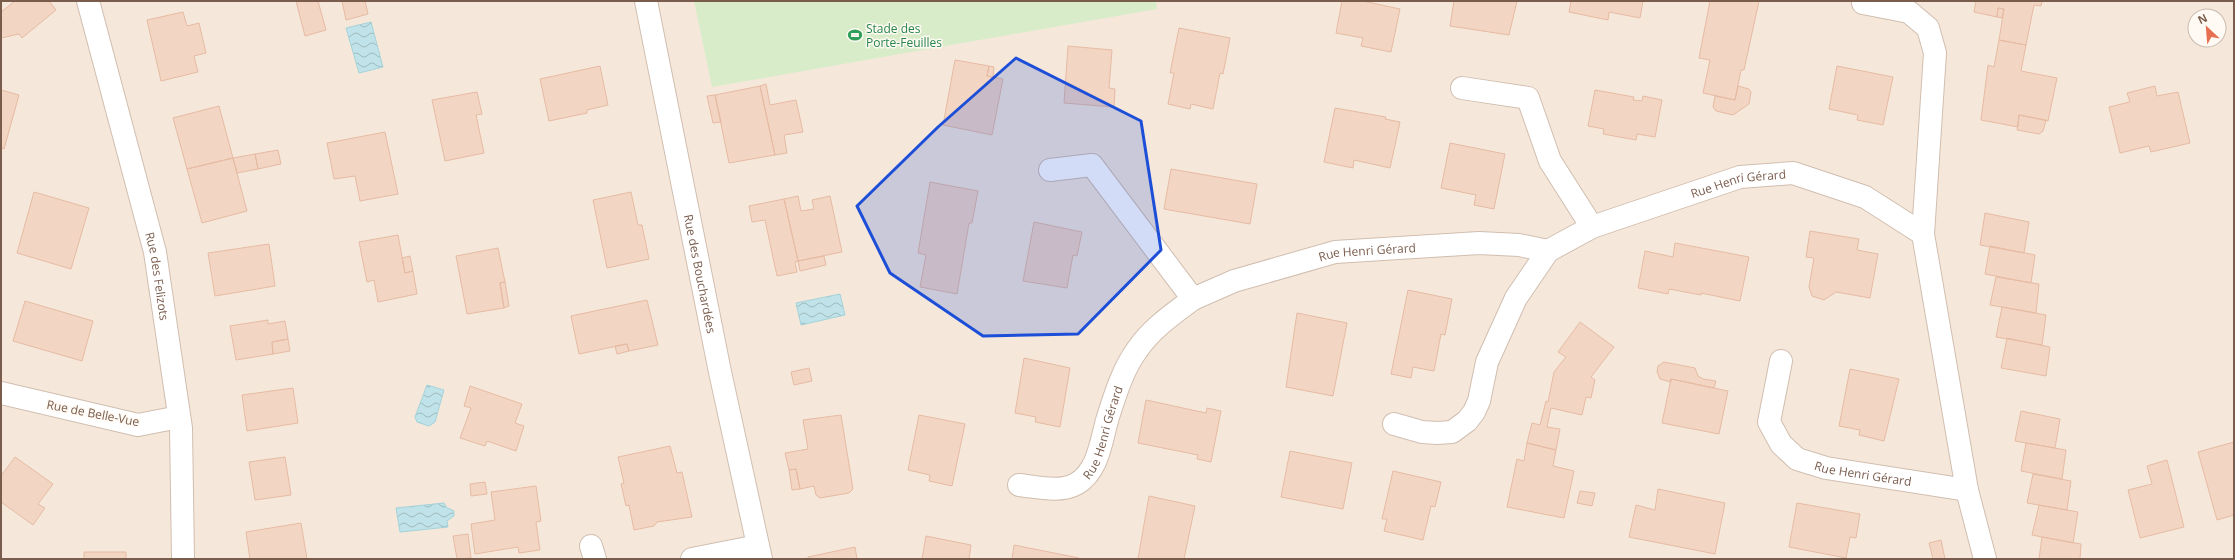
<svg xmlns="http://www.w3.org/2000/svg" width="2235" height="560" font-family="'Open Sans',sans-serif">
<defs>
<pattern id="water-waves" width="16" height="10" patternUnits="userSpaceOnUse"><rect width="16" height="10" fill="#bfe3e8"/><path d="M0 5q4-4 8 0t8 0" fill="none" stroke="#a0bbbe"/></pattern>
</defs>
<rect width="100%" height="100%" fill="#fdf6ec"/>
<!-- residential -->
<path fill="#f5e8da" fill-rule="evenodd" d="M1 1H2234V559H1ZM2195 16H2219V40H2195Z"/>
<!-- park -->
<path fill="#d8ecc9" d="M694 1H1156L1157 9 712 87Z"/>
<!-- water -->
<path fill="url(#water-waves)" stroke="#a5d3da" d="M371 22 383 67 359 73 346 28Z
M840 294 845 315 801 325 796 303Z
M427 385 444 390 435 422 429 426 417 422 415 417Z
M444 503 446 507 454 511V516L447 521 448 527 400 532 396 508Z"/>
<!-- building -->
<path fill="#f3d5c3" stroke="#e6bba3" d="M15 1H49L56 10 22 38 19 34 1 38V12Z
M296 1H318L326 30 305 36Z
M342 1H365L368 14 346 20Z
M1342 1H1363L1400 9 1391 52 1361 46 1363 38 1336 33Z
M1454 1H1517L1509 35 1450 26Z
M1571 1H1643L1640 18 1609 12 1608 20 1569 12Z
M1710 1H1759L1744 70H1741L1735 100 1703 93 1710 60 1699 58Z
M1976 1H2042L2041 6 2034 5 2026 45 1999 40 2004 9 1998 8 1997 17 1974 12Z
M1998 8 2004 9 2002 18 1997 17Z
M183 12 187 26 199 23 206 53 194 56 198 72 161 81 147 20Z
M1179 28 1230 38 1223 74 1220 73 1213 109 1191 104 1190 109 1168 104 1174 73H1170Z
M1999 40 2026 45 2021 71 2057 78 2048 121 2019 115 2018 127 1981 120 1988 65 1994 67Z
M1068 46 1112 50 1109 88 1115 89 1114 107 1064 103Z
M955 60 989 66 987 76 1003 79 992 135 943 125Z
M600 66 608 105 587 110V113L549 121 540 79Z
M989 66 994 67 993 77 987 76Z
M1837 66 1893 77 1883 125 1857 120 1858 115 1829 109Z
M766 84 770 105 796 100 803 132 784 135 787 153 775 155 760 86Z
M760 86 775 155 729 163 715 95Z
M1738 86 1749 89 1751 92 1749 104 1733 115 1716 111 1713 107 1715 96 1735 100Z
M2155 86 2157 96 2178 92 2190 143 2151 152 2149 146 2120 153 2109 107 2130 102 2127 93Z
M1 90 19 95 4 149 1 148Z
M1595 90 1634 97 1633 100 1642 101 1643 96 1662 100 1655 137 1637 134 1636 140 1603 134 1604 129 1588 126Z
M477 92 482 114 476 115 484 153 445 161 432 100Z
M715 95 721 122 713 123 707 96Z
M219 106 233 158 187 169 173 118Z
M1335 108 1386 117 1385 119 1400 122 1390 168 1354 160 1353 168 1324 162Z
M2019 115 2046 120 2043 131 2039 134 2017 130Z
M385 132 398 194 360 201 355 176 334 179 327 143Z
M1450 143 1505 154 1494 209 1474 205 1476 195 1441 188Z
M278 150 281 164 258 169 255 154Z
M255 154 258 169 237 173 233 158Z
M233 158 247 211 202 223 187 169Z
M1171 169 1257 184 1250 224 1164 209Z
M930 182 978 191 972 223H969L957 294 920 287 926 255 918 253Z
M34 192 89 208 71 269 17 253Z
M631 192 638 225H642L649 259 607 268 593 200Z
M798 196 801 211 814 209 812 200 830 196 842 252 798 261 784 199Z
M784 199 798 261 795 262 797 272 777 276 765 220 752 222 749 206Z
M1985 213 2029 222 2024 253 1980 245Z
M1034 222 1082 232 1077 256 1073 255 1067 288 1023 281Z
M1810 231 1859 239 1857 250 1878 254 1870 298 1836 292 1824 300 1812 296 1809 287 1814 258 1806 257Z
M398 235 405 273 413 271 417 294 378 302 374 280 367 282 359 242Z
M1675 243 1749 257 1740 301 1701 293V295L1669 289 1668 294 1638 288 1645 251 1673 257Z
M269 244 275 286 215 296 208 253Z
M1990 246 2035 255 2031 283 1985 274Z
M498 248 505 282 500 283 504 308 467 314 456 256Z
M410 256 413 271 405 273 402 258Z
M824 256 826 265 800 271 798 261Z
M1996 277 2039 284 2036 313 1990 305Z
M505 282 509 306 504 308 500 283Z
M1408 290 1452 299 1445 335 1441 334 1434 371 1413 367 1411 378 1391 374Z
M647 300 658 345 629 351 627 344 579 354 571 316Z
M25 301 93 321 82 361 13 341Z
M2002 307 2046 315 2042 345 1996 337Z
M1297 313 1347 323 1333 396 1286 387Z
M268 320V324L285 321 288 339 272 342 273 354 236 360 230 326Z
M1580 322 1614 347 1591 377 1595 380 1591 398 1586 397 1582 415 1551 408 1547 427 1560 429 1556 450 1527 443 1532 423 1540 425 1546 401 1548 402 1554 372 1566 357 1558 352Z
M2007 338 2050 347 2046 376 2001 368Z
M288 339 290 351 273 354 272 342Z
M627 344 629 351 617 354 615 346Z
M1024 358 1070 368 1060 427 1035 422 1036 417 1015 413Z
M1664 362 1695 368 1698 376 1703 379 1716 381 1714 388 1671 379V382L1660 379 1657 372 1658 366Z
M809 368 812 381 794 385 791 372Z
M1850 369 1899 379 1884 441 1859 435 1860 430 1839 426Z
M1671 379 1728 391 1719 434 1662 423Z
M470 386 522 404 515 423 524 426 516 451 487 441 485 446 460 438 471 408 464 406Z
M293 388 298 423 247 431 242 395Z
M1146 400 1206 413 1207 408 1221 411 1211 462 1197 459 1198 455 1138 443Z
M2021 411 2060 419 2055 448 2015 441Z
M841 415 853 489 849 493 820 498 816 495 814 486 800 489 796 469 789 470 785 453 808 449 803 420Z
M919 415 965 424 952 486 929 481 930 475 908 470Z
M2234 442V515L2217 520 2198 452Z
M1527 443 1556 450 1553 466 1574 471 1564 518 1507 507 1517 459 1524 461Z
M2026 443 2066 450 2062 479 2021 471Z
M670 446 677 473 682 472 692 517 657 522 654 526 634 530 629 505 626 506 621 484 624 483 618 457Z
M1290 451 1352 463 1343 509 1281 497Z
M15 457 53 484 38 504 45 508 33 525 1 502V476Z
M285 457 291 495 255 500 249 462Z
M2167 460 2184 527 2140 538 2128 490 2152 484 2147 466Z
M796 469 800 489 792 490 789 470Z
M1393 471 1441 482 1435 507 1431 506 1423 540 1384 531 1387 519H1382Z
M2033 474 2071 481 2067 510 2027 503Z
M485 482 487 494 471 496 470 484Z
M536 486 541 521 536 522 540 550 519 553 518 547 475 554 471 524 495 520 491 492Z
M1658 489 1725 503 1715 554 1629 537 1636 505 1655 510Z
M1580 491 1595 493 1592 506 1577 503Z
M1149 496 1195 506 1184 559H1138Z
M1797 503 1860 514 1856 538 1850 537 1846 558 1789 547Z
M2039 505 2078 512 2073 543 2032 535Z
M301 523 307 559H250L246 532Z
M468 534 471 558 457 559 453 536Z
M926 536 971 545 969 559H922Z
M2042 537 2081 544 2080 559H2039Z
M1941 540 1945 559H1933L1929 543Z
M1014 545 1079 558V559H1012Z
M855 547 857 559H808V557Z
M84 552H126V559H84Z"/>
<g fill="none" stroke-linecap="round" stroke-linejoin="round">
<defs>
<g id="minor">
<path id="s1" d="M88 1 155 252 181 428 183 559"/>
<path id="s2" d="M646 1 720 372 761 559"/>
<path d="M1863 3 1909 12 1928 28 1935 53 1923 234 1967 490 1985 559"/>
<path id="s3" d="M1462 88 1528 98 1550 161 1592 227 1740 177 1793 173 1865 197 1923 234"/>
<path id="s4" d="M1050 170 1092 165 1193 299 1234 281 1335 252 1479 243 1519 245 1548 251"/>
<path id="s5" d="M1781 361 1769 422 1781 444 1797 459 1826 468 1967 490"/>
<path d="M1 393 138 425 179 417"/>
<path d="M1394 424 1422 432 1437 433 1452 432 1467 421 1474 412 1479 401 1487 362 1516 298 1548 251 1592 227"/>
<path id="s6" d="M1019 485C1037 487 1060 493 1076 484 1099 471 1101 440 1108 417 1115 395 1123 369 1137 350 1151 329 1173 314 1193 299"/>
<path d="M591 546 595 559"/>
<path d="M692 559 758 546"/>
</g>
</defs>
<!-- minor casing -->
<use href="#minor" stroke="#d1beb0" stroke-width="24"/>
<!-- minor -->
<use href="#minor" stroke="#fff" stroke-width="22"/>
</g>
<!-- marked area -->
<path fill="#1d4ed8" fill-opacity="0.2" stroke="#1d4ed8" stroke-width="3" stroke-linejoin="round" d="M1016 58 1141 121 1161 250 1078 334 983 336 890 273 857 206 938 127Z"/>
<!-- icons -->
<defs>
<symbol id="stadium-bare" viewBox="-9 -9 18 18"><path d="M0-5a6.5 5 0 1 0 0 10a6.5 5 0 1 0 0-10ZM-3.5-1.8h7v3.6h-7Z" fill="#2e9e5b" stroke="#fffaf3" stroke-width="2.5" paint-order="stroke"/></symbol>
</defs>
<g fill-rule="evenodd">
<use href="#stadium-bare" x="845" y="25" width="20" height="20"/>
</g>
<g text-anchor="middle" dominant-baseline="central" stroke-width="3" stroke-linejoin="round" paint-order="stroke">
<!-- leisure labels -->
<g font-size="12" fill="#27864d" stroke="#fffaf3" text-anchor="start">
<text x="866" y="28">Stade des<tspan x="866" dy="14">Porte-Feuilles</tspan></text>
</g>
<!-- street labels -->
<g font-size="12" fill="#7a5c4d" stroke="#fffaf3">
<text stroke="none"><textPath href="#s3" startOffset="365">Rue Henri Gérard</textPath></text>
<text stroke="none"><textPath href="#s4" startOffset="392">Rue Henri Gérard</textPath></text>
<text stroke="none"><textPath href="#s2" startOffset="278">Rue des Bouchardées</textPath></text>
<text stroke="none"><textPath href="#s1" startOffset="284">Rue des Felizots</textPath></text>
<text transform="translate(93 413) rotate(11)">Rue de Belle-Vue</text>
<text stroke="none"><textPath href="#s6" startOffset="118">Rue Henri Gérard</textPath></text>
<text stroke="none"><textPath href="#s5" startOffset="177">Rue Henri Gérard</textPath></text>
</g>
</g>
<!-- border -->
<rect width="2235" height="560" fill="none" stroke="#7a5c4d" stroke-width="4"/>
<!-- north arrow -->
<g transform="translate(2207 28) rotate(334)"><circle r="19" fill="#fffaf3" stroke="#cabbb1"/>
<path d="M0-3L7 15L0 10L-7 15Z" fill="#e76f51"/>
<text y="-6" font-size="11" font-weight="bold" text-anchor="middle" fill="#7a5c4d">N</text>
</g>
</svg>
